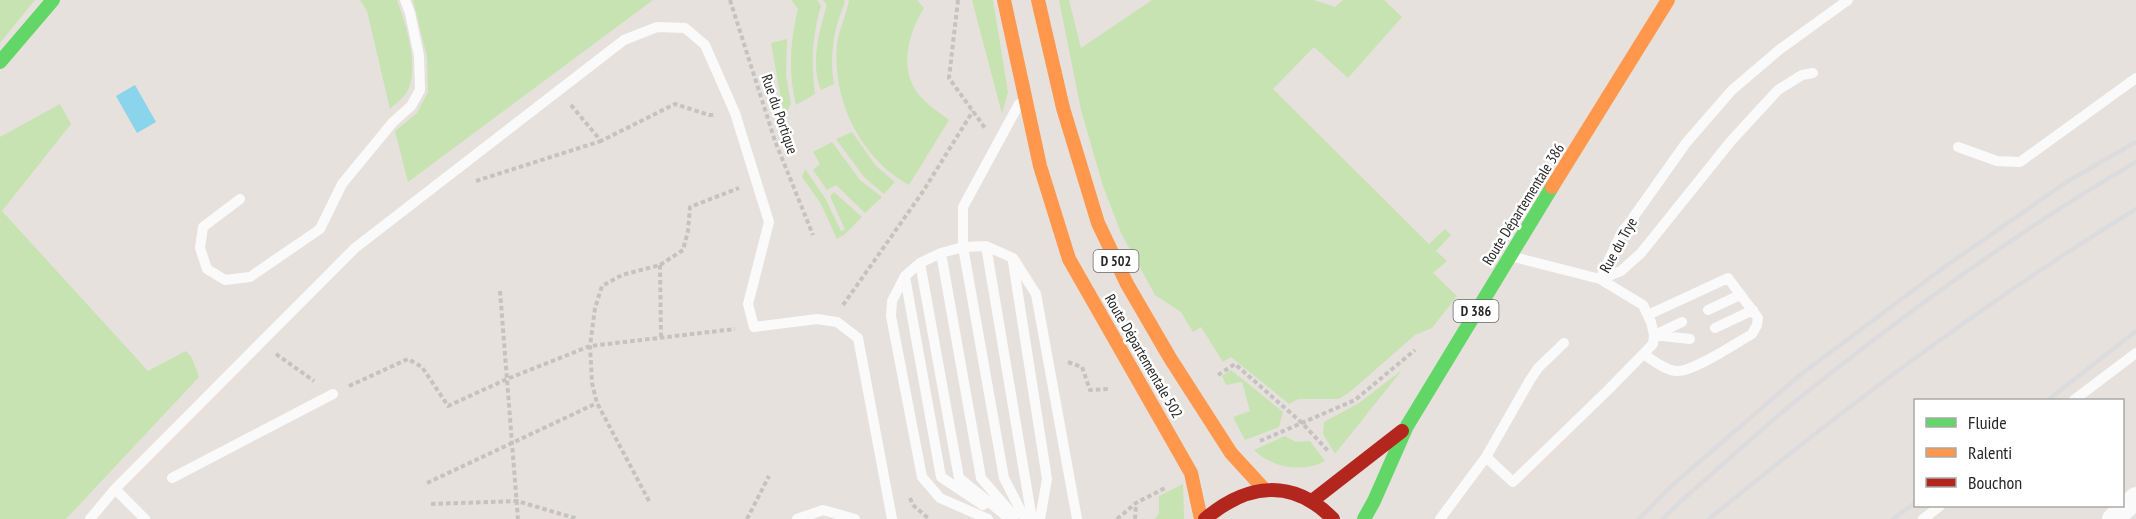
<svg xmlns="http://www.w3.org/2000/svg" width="2136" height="519" font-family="'PT Sans Narrow',sans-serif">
<rect width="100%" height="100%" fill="#e6e1dc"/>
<!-- green -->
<path fill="#c7e3b2" d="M0 0H35L0 43Z
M360 0H397C406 24 420 68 407 92 403 98 395 104 390 109L367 11Z
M413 0H653L408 182 395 131 417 113 428 92 427 57Z
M791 0H817L821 6C812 36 811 63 815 94L796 105C788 73 790 41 798 9Z
M823 0H844L845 2C834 28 829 56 834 84L821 90C810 63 819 32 827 5Z
M849 0H917L924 8C908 33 898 71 920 96 928 106 939 112 949 120L909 185C860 158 832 100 837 44 839 29 847 14 849 0Z
M972 0H993L1008 92 1002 114Z
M1059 0H1069L1081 48 1152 0H1314L1335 7 1343 0H1384L1402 17 1348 78 1314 47 1273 89 1429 244 1445 229 1451 235 1436 251 1447 261 1433 273 1457 296 1432 328 1415 335 1351 391 1339 399H1298L1289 404 1231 357 1223 362 1201 327 1193 332 1181 312 1155 295 1121 233 1103 186 1081 110Z
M787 39 786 75 791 104 784 116 771 43Z
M60 104 71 124 2 211 148 371 186 351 192 358 199 377 66 519H0V137Z
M852 132 876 166 895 182 884 194 864 177 836 139Z
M832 142 860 180 882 197 865 213 836 185 827 190 813 170 820 164 813 152Z
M805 169 825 198 841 231 845 230 830 196 834 192 862 217 844 235 837 239 821 204 802 177Z
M1231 370 1283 412 1279 427 1245 440 1233 417 1250 411 1242 382 1226 385 1222 376Z
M1402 370 1335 454 1323 434 1324 422 1359 403Z
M1285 436 1296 442 1310 441 1325 461C1303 473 1272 468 1254 450Z
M1183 484 1184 519H1155L1159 513V496Z"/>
<!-- water -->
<path fill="#8ad4ec" d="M135 85 156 122 137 133 116 96Z"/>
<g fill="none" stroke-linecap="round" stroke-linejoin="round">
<!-- path -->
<path stroke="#c4c3c2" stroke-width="4" stroke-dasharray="4.5 3" stroke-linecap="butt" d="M730 0 775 141 813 235
M958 0 949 78 985 128
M571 105 601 141 675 104 709 115H716
M476 181 601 141
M660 265 661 338
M500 291 518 519
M843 305 922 193 973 111
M276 354 314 381
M1068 362 1082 367 1090 390 1109 389
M1218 375 1235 364 1302 423 1329 452
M349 386 408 359 422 367 448 406 507 379 590 346 735 329
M1260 441 1355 400 1415 350
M427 483 597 403
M910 498 913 505 929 519
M649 501 597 403 592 383 590 346 595 308 602 286 622 275 660 265 683 250 688 231 690 207 739 188
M431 504 517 501 578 519
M747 519 769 476
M1117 519 1136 503 1165 488
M1135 519 1136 504"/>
<!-- lane -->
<path stroke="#fbfafa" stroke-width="10" d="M1813 73 1802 75 1778 90 1731 141 1641 253 1621 271 1600 279 1620 236 1686 143 1732 90 1779 50 1848 0
M1019 104 963 207V247L1004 478 1025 519
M1958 147 1997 161 2020 162 2136 78
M240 199 203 227 200 248 207 269 225 280 250 277 320 229 342 184 393 122 411 106 420 90 419 56 410 13 405 0
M986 246 1032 519
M941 253 981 478 1014 516
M1013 262 1047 479 1040 519
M920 263 959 478 1010 519
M905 277 941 477 983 505
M1708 310 1740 295
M1715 328 1753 310
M1654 335 1690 339
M1655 335 1682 322
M1643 354C1653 360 1664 370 1676 371 1692 373 1736 343 1752 334L1757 325 1758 318 1728 278 1648 315
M2074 400 2136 353
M1486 457 1513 482 1608 390 1653 344 1654 335 1651 322 1643 305 1600 279 1514 257
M172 478 333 394
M115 489 145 519
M90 519 115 489 355 248 624 40 657 27 685 28 705 45 735 113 769 222 748 304 754 327 817 319 837 322 858 338 892 519
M797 519 823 510 855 519
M988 519 940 498 922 477 891 316 892 301 905 276 920 263 941 253 963 247 986 246 1013 258 1036 294 1077 519
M1440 519 1486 457 1530 380 1538 368 1564 343
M1923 519 1940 506"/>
<!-- street -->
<path stroke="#fbfafa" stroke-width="22" d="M2113 519 2136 498"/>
<!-- fast -->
<path stroke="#63d668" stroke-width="14" d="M0 62 53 0
M1364 519 1374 501 1407 426 1552 187"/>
<!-- slow -->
<path stroke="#ff974d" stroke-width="14" d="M1004 0 1040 166 1069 259 1191 473 1201 519
M1038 0 1063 108 1098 223 1127 284 1170 358 1231 453 1264 489
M1552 187 1668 0"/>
<!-- jam -->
<path stroke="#b3261e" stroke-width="14" d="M1312 501 1402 431
M1205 519C1247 483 1293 478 1333 519"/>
<!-- rail -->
<path stroke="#dcdbdd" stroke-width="4.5" d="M2048 400 2136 331
M1639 519 1669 488 1800 375 1943 268 2068 181 2136 142
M1663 519 1681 501C1725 463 1767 423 1812 388 1915 306 2023 228 2136 162
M1709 519C1845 407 1986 301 2136 209
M1893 519 1916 502"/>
</g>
<g text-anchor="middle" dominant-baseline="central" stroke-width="5" stroke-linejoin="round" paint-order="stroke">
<!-- shield labels -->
<g fill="#fff" stroke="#686868" stroke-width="1.5">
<rect x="1093.5" y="250" width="45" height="22" rx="4.5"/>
<rect x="1453.5" y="300" width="45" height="22" rx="4.5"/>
</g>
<g font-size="14" font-weight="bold" fill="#272727">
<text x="1116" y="261">D 502</text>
<text x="1476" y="311">D 386</text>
</g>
<!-- street labels -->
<g font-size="15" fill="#272727" stroke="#fff">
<text transform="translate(780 114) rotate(71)">Rue du Portique</text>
<text transform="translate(1523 204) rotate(-58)">Route Départementale 386</text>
<text transform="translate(1618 245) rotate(-61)">Rue du Trye</text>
<text transform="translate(1144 356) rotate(60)">Route Départementale 502</text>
</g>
</g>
<!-- legend -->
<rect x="1914" y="399" width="210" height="108" fill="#ffffff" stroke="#a9a9a9" stroke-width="1.5"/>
<rect x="1926" y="418" width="30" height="9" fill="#63d668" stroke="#a9a9a9" stroke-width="1.5"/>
<text x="1968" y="429" font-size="18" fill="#272727">Fluide</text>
<rect x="1926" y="448" width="30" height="9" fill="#ff974d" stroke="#a9a9a9" stroke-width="1.5"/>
<text x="1968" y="459" font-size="18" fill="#272727">Ralenti</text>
<rect x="1926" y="478" width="30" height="9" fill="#b3261e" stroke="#a9a9a9" stroke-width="1.5"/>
<text x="1968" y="489" font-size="18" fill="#272727">Bouchon</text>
</svg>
